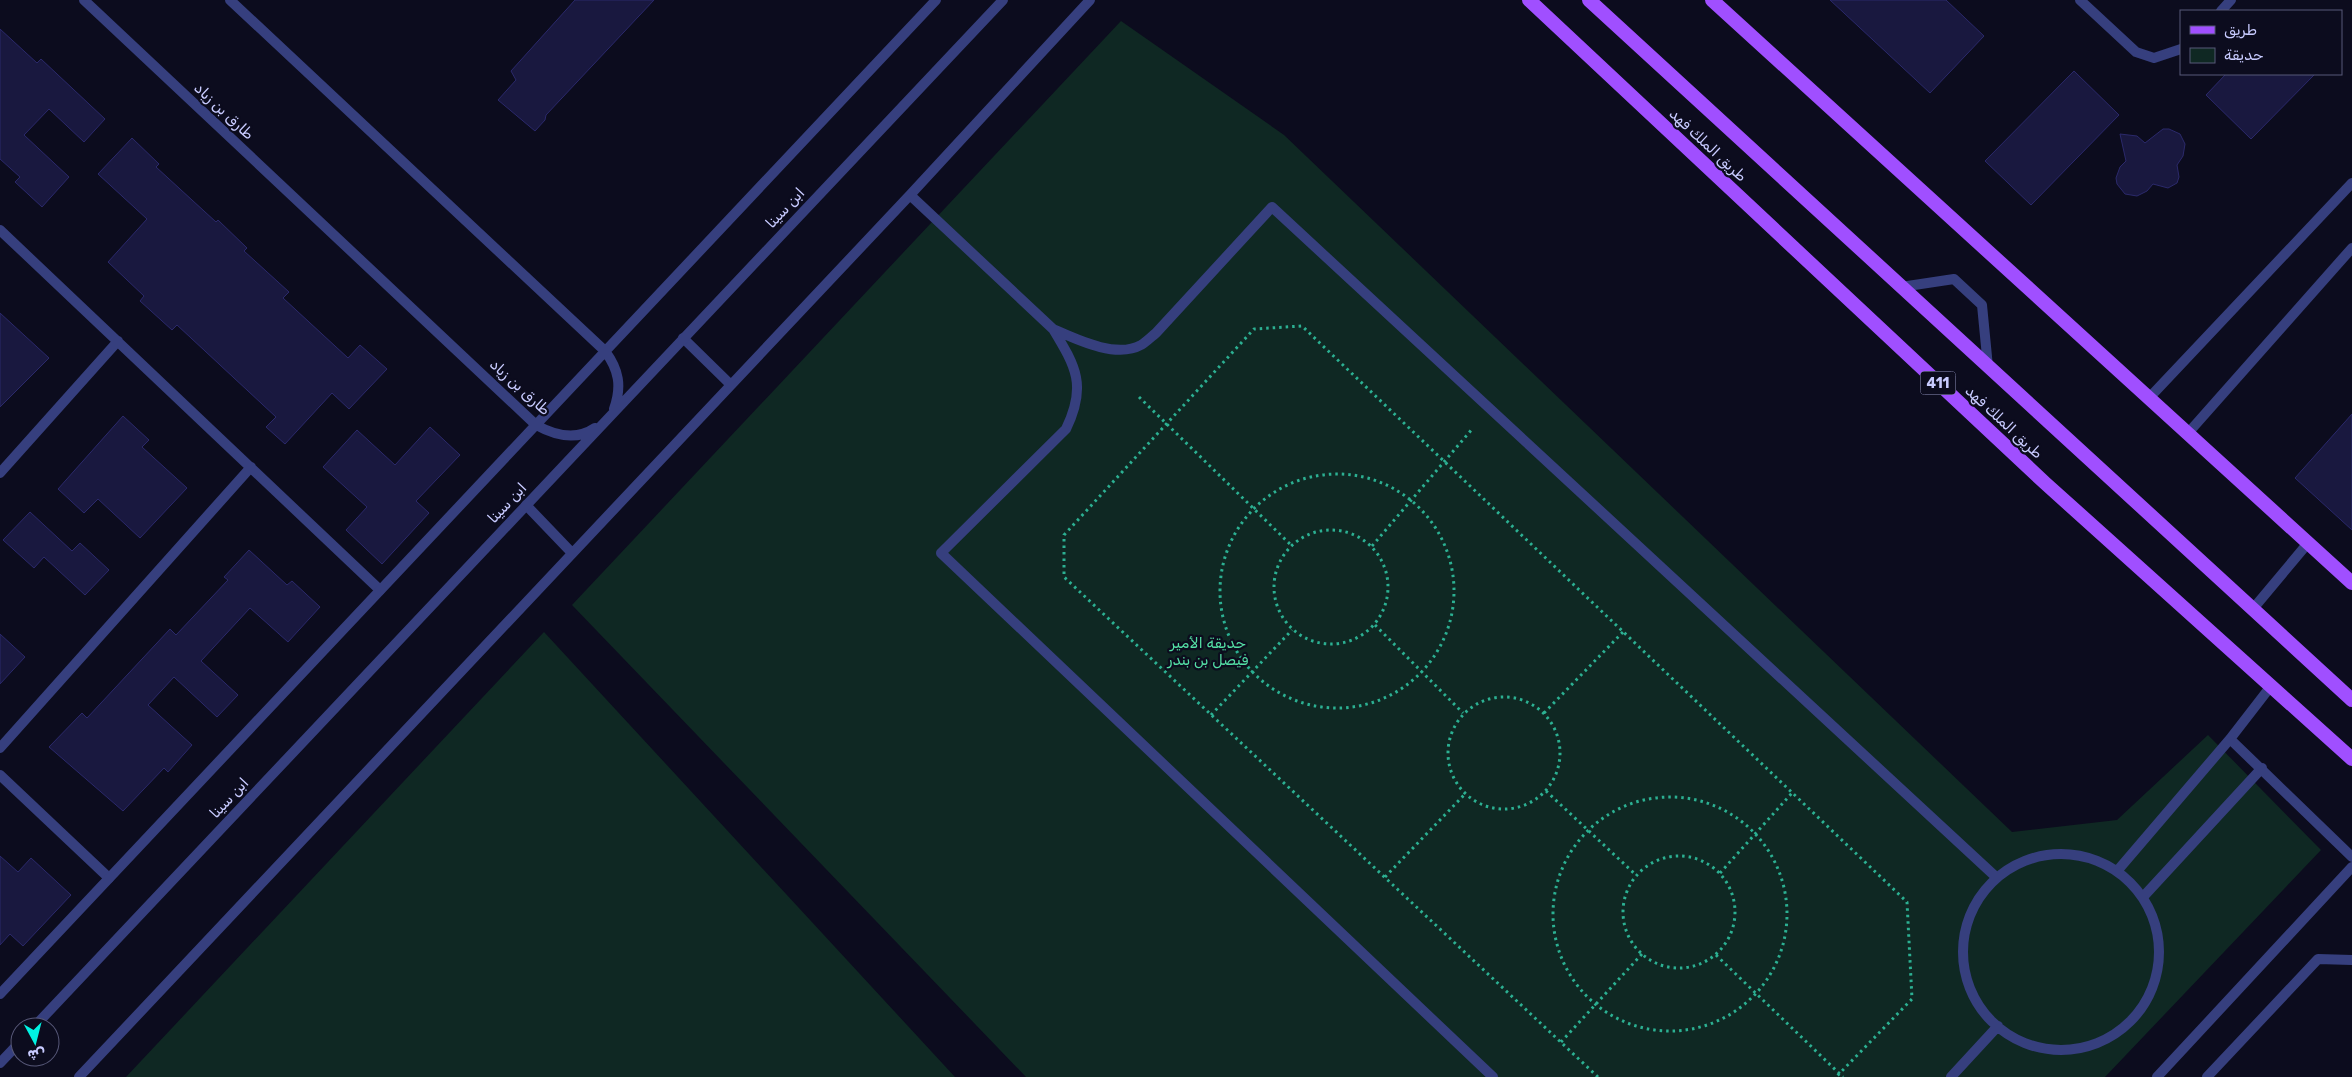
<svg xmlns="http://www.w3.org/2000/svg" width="2352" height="1077" font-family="Rubik,'Noto Naskh Arabic',sans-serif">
<rect width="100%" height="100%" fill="#0c0c1e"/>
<!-- green -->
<path fill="#0f2823" d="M1121 21 1284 135 2012 832 2117 820 2208 735 2321 850 2105 1077H1026L572 605Z
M544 632 955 1077H126Z"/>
<!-- building -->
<path fill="#19183f" stroke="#2b296b" d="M575 0H654L546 115 545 120 535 131 498 100 516 80 511 71Z
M1830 0H1946L1984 36 1930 93Z
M0 29 37 63 41 59 105 119 84 142 49 109 24 135 69 177 42 207 15 182 20 177 0 159Z
M2074 71 2119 115 2031 205 1985 161Z
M2226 74H2315L2251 139 2206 95Z
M2163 129H2169L2180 134 2185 144 2183 156 2177 165 2179 177 2177 183 2168 188 2153 184 2147 191 2137 196 2125 194 2117 184 2116 178 2120 167 2126 161 2120 134 2137 136 2145 143Z
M132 138 159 164 156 167 216 222 218 220 247 248 244 251 289 292 283 298 348 358 360 345 387 369 349 409 332 393 285 444 266 427 276 417 177 325 172 330 140 301 144 296 108 262 147 219 98 174Z
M0 313 49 358 0 407Z
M2352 414V530L2295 478Z
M123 416 149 440 142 447 187 488 140 538 98 499 84 513 58 489Z
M430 427 460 455 416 501 429 513 382 564 346 530 367 507 323 467 357 430 395 465Z
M30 512 72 551 80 543 109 570 85 595 44 557 34 568 3 540Z
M249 550 287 585 292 581 320 607 288 642 250 608 201 661 238 695 217 717 174 677 148 705 192 745 168 772 164 768 123 811 49 747 82 713 87 718 170 629 176 635 228 580 224 577Z
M0 634 25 657 0 684Z
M0 856 18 872 31 858 71 895 23 946 10 934 0 945Z"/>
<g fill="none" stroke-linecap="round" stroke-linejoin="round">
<!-- path -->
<path stroke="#2cb092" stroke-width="3" stroke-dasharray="2.5 4" stroke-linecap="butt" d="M1139 397 1291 545
M1220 591a117 117 0 1 1 234 0a117 117 0 1 1-234 0Z
M1274 587a57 57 0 1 1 114 0a57 57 0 1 1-114 0Z
M1372 546 1473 428
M1375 625 1463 713
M1448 753a56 56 0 1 1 112 0a56 56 0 1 1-112 0Z
M1544 713 1623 632
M1211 715 1292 630
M1546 791 1636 875
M1553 914a117 117 0 1 1 234 0a117 117 0 1 1-234 0Z
M1623 912a56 56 0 1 1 112 0a56 56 0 1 1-112 0Z
M1720 873 1792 793
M1385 877 1465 794
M1716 955 1843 1077
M1561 1042 1642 954
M1598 1077 1064 577V535L1254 329 1302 326 1907 902 1912 999 1836 1077"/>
<!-- service -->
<path stroke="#363f7e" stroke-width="10" d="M2080 0 2136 52 2154 58 2181 49
M2221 11 2231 0
M1901 287 1954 279 1982 305 1988 367
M2252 610 2308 543
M2207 1077 2318 959 2352 960"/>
<!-- minor -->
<path stroke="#363f7e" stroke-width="10" d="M910 195 1053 329
M0 230 380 590
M683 338 731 385
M0 473 118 341
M526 505 572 553
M2230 739 2352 857
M0 748 251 467
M0 775 109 878
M1963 952a98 98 0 1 1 196 0a98 98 0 1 1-196 0Z
M2118 870 2230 739 2271 686
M2143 897 2262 768
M79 1077 910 195 1090 0
M1493 1077 941 553 1066 429C1087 386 1076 367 1053 329 1076 339 1116 359 1141 345 1146 342 1151 337 1156 333L1272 207 1996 877
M1951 1077 1998 1026
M2157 1077 2352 867"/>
<!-- tertiary -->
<path stroke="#363f7e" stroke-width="10" d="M84 0 536 425C554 435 576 441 595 428
M230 0 605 351C619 370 622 386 614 409
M2150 397 2352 183
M2189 432 2352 248
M0 994 936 0
M34 1027 1003 0
M0 1063 20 1042"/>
<!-- primary -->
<path stroke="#a04fff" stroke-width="14" d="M1529 0 2045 483 2352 759
M1589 0 2352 700
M1712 0 2352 583"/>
</g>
<g text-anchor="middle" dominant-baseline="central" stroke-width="4.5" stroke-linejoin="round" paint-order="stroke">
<!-- shield labels -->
<rect fill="#0c0c1e" stroke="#9092bc" stroke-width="1" x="1920.5" y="371.5" width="35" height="23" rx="4"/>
<g font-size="14" font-weight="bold" fill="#c8cbff">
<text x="1938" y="383">411</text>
</g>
<!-- street labels -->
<g font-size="15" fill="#c8cbff" stroke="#0c0c1e">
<text transform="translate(224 111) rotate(43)">طارق بن زياد</text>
<text transform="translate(1708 145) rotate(43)">طريق الملك فهد</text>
<text transform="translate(785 208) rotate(-47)">ابن سينا</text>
<text transform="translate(520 387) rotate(42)">طارق بن زياد</text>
<text transform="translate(2004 422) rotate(43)">طريق الملك فهد</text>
<text transform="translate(507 503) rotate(-47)">ابن سينا</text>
<text transform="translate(229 798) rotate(-47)">ابن سينا</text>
</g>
<!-- park labels -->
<g font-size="15" fill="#54dfa5" stroke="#0c0c1e">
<text x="1208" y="643">حديقة الأمير<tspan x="1208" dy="17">فيصل بن بندر</tspan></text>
</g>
</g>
<!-- legend -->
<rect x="2180" y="10" width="162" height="65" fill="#0c0c1e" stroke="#575878"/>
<rect x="2190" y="26" width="25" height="8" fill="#a04fff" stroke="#575878"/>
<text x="2224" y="35" font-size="15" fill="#c8cbff">طريق</text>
<rect x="2190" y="48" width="25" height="15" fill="#0f2823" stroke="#575878"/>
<text x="2224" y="60" font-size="15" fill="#c8cbff">حديقة</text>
<!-- north arrow -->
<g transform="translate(35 1042) rotate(173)"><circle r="24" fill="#0c0c1e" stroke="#575878"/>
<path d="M0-4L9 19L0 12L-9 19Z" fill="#00f3e3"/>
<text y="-8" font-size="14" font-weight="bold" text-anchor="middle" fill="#c8cbff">ش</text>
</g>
</svg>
